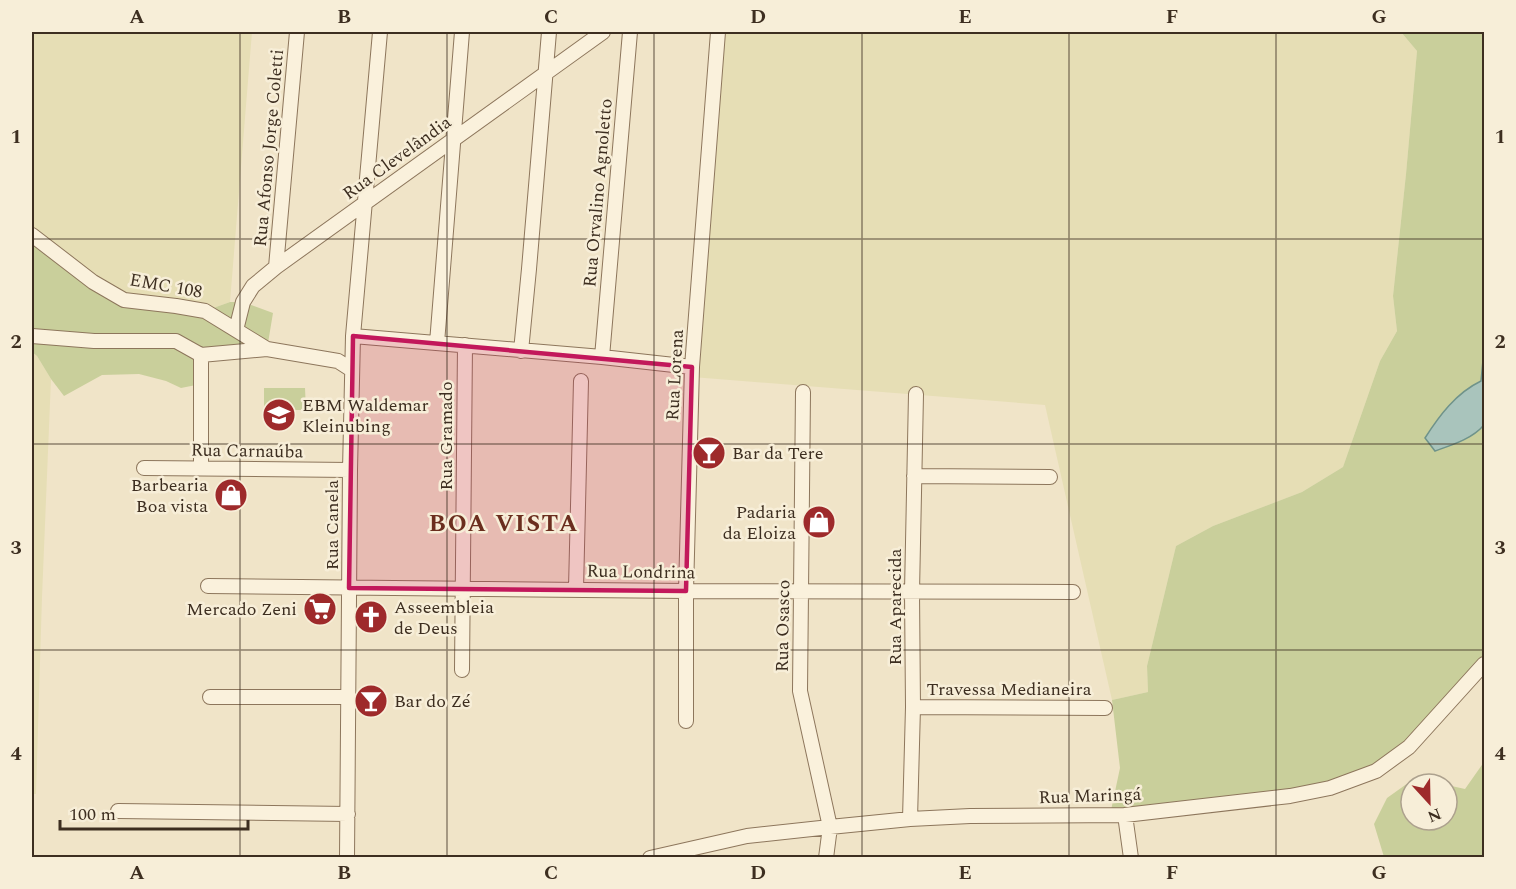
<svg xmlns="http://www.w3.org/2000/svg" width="1516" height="889" font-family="Spectral,serif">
<rect width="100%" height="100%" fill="#f0e4c8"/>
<!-- farmland -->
<path fill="#e6deb5" d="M32 32H252L230 302 205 311 124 300 32 235Z
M718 32H1401L1417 51 1406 174 1393 296 1397 331 1380 361 1343 467 1302 492 1213 526 1176 546 1147 666 1148 692 1112 700 1045 405 692 377Z
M32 352 37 356 51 379 42 597 36 794H32Z"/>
<!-- green -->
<path fill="#c9cf9b" d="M1401 32H1484V350L1481 381C1456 393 1439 416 1425 438L1479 431 1484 425V664L1409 747 1330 788 1110 815 1120 768 1112 700 1148 692 1147 666 1176 546 1213 526 1302 492 1343 467 1380 361 1397 331 1393 296 1406 174 1417 51Z
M32 235 124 300 205 311 230 302H243L273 313 267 349 201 355V384L181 388 166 381 139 374 102 375 64 396 51 379 37 356 32 352Z
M264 388H305L306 410H264Z
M1484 762V857H1384L1374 824 1387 798 1415 778 1441 784H1411V820H1447V785L1465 789Z"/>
<!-- water -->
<path fill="#a9c4bc" stroke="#6f938a" stroke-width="1.5" d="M1484 350V425C1472 439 1452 445 1435 451L1425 438C1439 416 1456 393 1481 381Z"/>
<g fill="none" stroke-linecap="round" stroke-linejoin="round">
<defs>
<path id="minor" d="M32 235 93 282 124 300 176 306 205 311 267 349
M276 267 297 32
M236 330 243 302 253 286 276 267 603 32
M32 336 94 341H176L201 355 267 349 338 361 352 370
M353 336 602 357 692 367
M437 343 462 32
M521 351 529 269 549 32
M201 355V468
M602 357 630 32
M803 392 800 691 830 827 826 858
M144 468 350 470
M914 476 1050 477
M208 586 686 591 1073 592
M576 589 581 381
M462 670 465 345
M210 697H349
M913 707 1105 708
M686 721V591L692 367 718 32
M118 811 348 814
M1125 815 1131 858
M910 819 913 707 912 592 916 394
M347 858 350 470 353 336 380 32
M650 858 747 836 830 827 910 819 970 816 1125 815 1290 796 1330 788 1376 771 1409 747 1484 664"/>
</defs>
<!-- minor casing -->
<use href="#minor" stroke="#8d765c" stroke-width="16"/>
<!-- minor -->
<use href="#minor" stroke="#faf1dc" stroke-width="14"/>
</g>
<!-- marked area -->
<path fill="#c2185b" fill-opacity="0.2" stroke="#c2185b" stroke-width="4.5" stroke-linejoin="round" d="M353 336 692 367 686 591 349 588Z"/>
<!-- grid -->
<path fill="none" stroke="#3d2e20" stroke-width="1.5" stroke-opacity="0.55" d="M240 32V858M447 32V858M654 32V858M862 32V858M1069 32V858M1276 32V858M32 239H1484M32 444H1484M32 650H1484"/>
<!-- icons -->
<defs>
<symbol id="school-disc" viewBox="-11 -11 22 22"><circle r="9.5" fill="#9e2a2b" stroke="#f7eed8"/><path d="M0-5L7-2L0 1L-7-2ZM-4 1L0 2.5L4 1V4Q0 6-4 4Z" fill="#fff"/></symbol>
<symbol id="bar-disc" viewBox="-11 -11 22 22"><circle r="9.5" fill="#9e2a2b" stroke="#f7eed8"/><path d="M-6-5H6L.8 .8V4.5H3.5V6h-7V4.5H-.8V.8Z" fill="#fff"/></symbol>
<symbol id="shop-disc" viewBox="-11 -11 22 22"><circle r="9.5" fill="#9e2a2b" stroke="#f7eed8"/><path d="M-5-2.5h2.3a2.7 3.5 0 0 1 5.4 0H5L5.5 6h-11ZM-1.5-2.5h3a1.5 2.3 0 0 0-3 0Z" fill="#fff"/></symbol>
<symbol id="supermarket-disc" viewBox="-11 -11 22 22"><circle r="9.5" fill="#9e2a2b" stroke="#f7eed8"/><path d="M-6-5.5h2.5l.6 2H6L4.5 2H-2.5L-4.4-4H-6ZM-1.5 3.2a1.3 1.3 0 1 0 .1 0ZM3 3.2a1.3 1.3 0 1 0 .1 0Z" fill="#fff"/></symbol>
<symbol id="church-disc" viewBox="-11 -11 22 22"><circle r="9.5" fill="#9e2a2b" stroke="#f7eed8"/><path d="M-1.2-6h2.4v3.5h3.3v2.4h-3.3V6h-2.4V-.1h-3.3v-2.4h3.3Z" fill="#fff"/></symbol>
</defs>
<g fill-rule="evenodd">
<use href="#school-disc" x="260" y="396" width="38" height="38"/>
<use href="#bar-disc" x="690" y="434" width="38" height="38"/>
<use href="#shop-disc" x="212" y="476" width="38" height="38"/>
<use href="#shop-disc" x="800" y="503" width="38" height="38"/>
<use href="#supermarket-disc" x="301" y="590" width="38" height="38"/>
<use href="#church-disc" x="352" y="598" width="38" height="38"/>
<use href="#bar-disc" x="352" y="682" width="38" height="38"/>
</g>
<g text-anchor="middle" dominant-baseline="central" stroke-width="5" stroke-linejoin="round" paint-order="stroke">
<!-- street labels -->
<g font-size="18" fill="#3d2e20" stroke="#f7eed8">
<text transform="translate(269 148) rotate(-85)">Rua Afonso Jorge Coletti</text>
<text transform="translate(397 158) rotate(-36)">Rua Clevelândia</text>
<text transform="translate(598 193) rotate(-85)">Rua Orvalino Agnoletto</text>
<text transform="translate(166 286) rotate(10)">EMC 108</text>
<text transform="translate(675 375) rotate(-87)">Rua Lorena</text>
<text transform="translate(446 436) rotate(-90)">Rua Gramado</text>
<text transform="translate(247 451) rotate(1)">Rua Carnaúba</text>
<text transform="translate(332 525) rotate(-90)">Rua Canela</text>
<text transform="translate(641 572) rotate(1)">Rua Londrina</text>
<text transform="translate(895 607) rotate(-90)">Rua Aparecida</text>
<text transform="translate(783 626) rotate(-89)">Rua Osasco</text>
<text x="1009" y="689">Travessa Medianeira</text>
<text transform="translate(1090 796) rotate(-2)">Rua Maringá</text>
</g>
<!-- poi labels -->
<g font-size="18" fill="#3d2e20" stroke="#f7eed8" text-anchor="start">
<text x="302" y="405">EBM Waldemar<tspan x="302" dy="21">Kleinubing</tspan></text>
<text x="732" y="453">Bar da Tere</text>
<text x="208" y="485" text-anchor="end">Barbearia<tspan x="208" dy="21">Boa vista</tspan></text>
<text x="796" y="512" text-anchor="end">Padaria<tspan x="796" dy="21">da Eloiza</tspan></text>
<text x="394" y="607">Asseembleia<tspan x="394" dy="21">de Deus</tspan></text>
<text x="297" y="609" text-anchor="end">Mercado Zeni</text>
<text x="394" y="701">Bar do Zé</text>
</g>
<!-- district labels -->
<g font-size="24" font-weight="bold" letter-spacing="1.5" fill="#6b2e1e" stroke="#f7eed8">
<text x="504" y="524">BOA VISTA</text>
</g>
</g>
<!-- border -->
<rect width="1516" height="889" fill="none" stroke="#f7eed8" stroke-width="66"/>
<!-- north arrow -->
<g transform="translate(1429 802) rotate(158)"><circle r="28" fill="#f7eed8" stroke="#ada18e" stroke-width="1.5"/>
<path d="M0-4.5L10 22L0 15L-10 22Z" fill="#9e2a2b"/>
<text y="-9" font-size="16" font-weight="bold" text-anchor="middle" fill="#3d2e20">N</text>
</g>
<!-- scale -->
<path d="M60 820v9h188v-9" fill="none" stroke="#3d2e20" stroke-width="3"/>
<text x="69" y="820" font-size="18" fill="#3d2e20" stroke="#f7eed8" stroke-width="4.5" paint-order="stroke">100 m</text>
<rect x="33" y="33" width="1450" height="823" fill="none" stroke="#3d2e20" stroke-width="2"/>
<g font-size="20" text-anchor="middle" font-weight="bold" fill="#3d2e20">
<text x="137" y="23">A</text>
<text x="344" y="23">B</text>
<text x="551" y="23">C</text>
<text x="758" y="23">D</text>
<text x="965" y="23">E</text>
<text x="1172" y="23">F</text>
<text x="1379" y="23">G</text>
<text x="16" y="143">1</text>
<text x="1500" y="143">1</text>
<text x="16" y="348">2</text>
<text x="1500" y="348">2</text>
<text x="16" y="554">3</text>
<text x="1500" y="554">3</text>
<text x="16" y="760">4</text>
<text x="1500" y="760">4</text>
<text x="137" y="879">A</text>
<text x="344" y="879">B</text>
<text x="551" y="879">C</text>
<text x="758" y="879">D</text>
<text x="965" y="879">E</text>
<text x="1172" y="879">F</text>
<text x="1379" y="879">G</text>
</g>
</svg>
